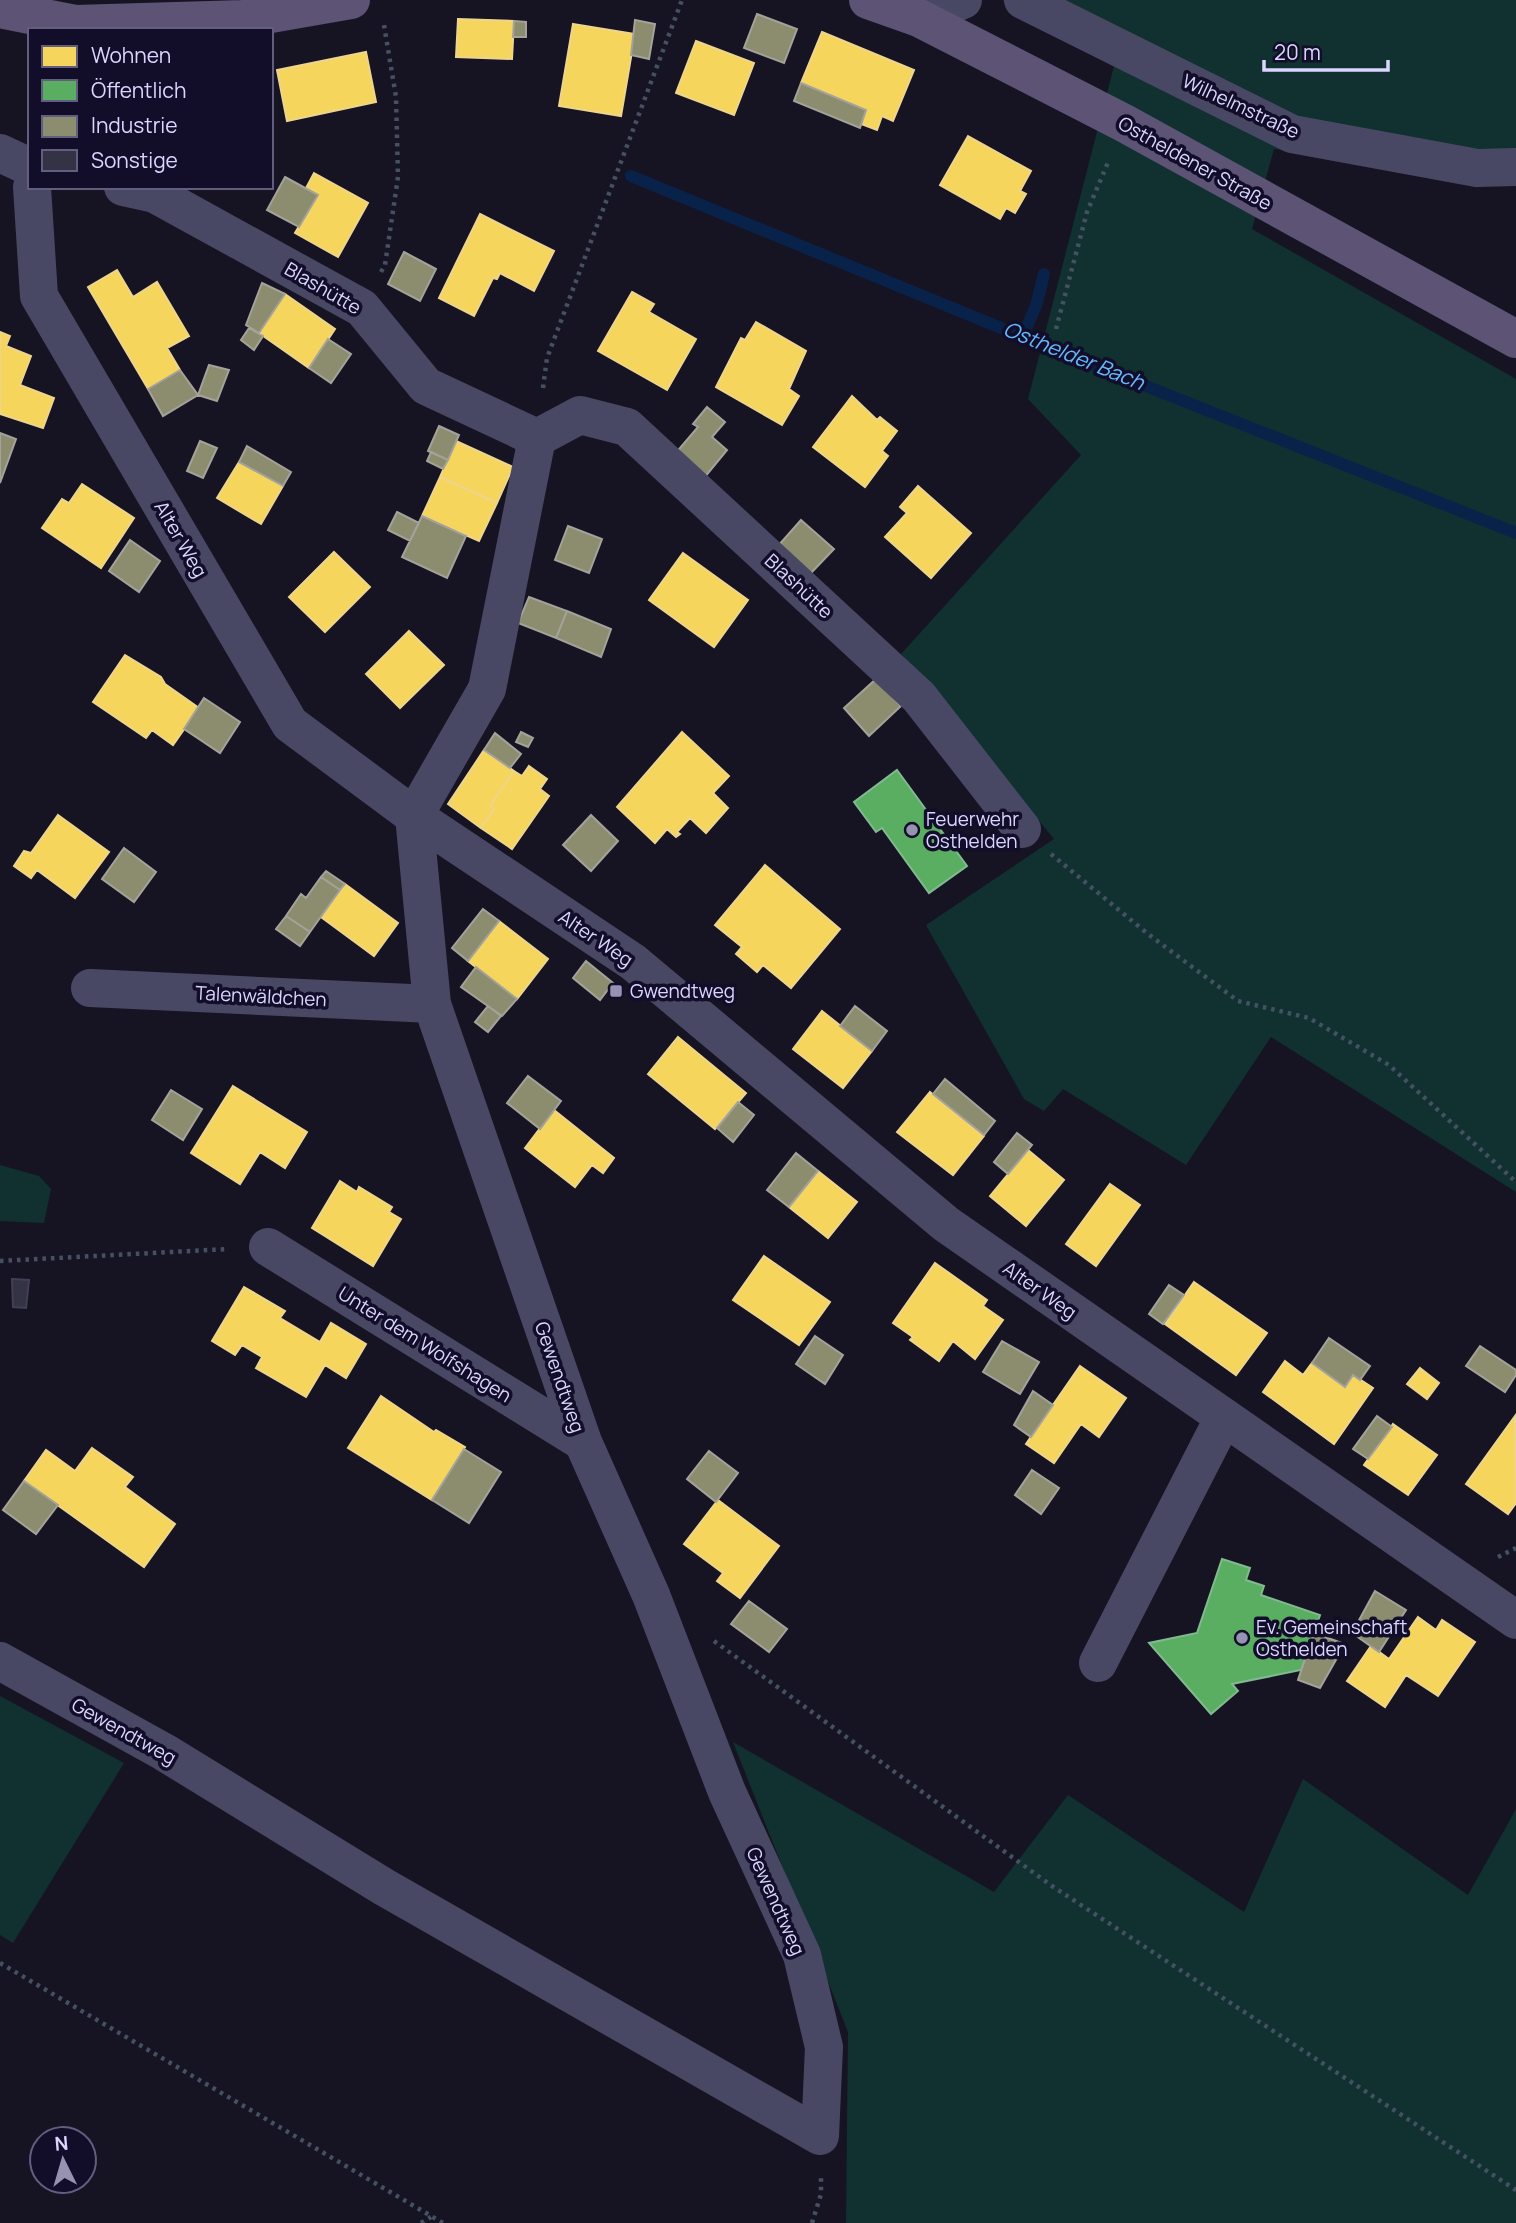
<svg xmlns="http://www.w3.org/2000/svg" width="1516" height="2223" font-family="Manrope,sans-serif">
<rect width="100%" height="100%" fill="#161423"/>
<!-- green -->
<path fill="#113030" d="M1002 0H1516V173L1274 149 1252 229 1516 379V1192L1271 1037 1186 1165 1063 1089 1044 1111 1024 1099 926 925 1054 839 901 654 1081 455 1028 399 1115 62Z
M0 1165 39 1176 51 1189 44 1223 0 1221Z
M0 1696 124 1763 13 1943 0 1935Z
M733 1742 994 1892 1068 1795 1244 1912 1303 1779 1468 1895 1516 1809V2223H846L848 2032Z"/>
<!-- homes -->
<path fill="#f6d55c" stroke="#eed58d" stroke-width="2" d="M458 19 514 21 512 59 456 57Z
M573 24 635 34 621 116 559 106Z
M822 32 914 70 893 121 882 116 877 130 861 124 866 110 801 83Z
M696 41 754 63 734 115 676 93Z
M366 52 376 102 287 121 277 70Z
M968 136 1031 171 1020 191 1026 194 1015 213 1006 208 1000 219 940 185Z
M314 173 368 203 338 257 295 233 318 195 306 188Z
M480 214 554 251 534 291 500 273 497 279 493 278 474 316 439 298Z
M117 270 133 297 157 282 189 336 167 348 180 370 148 389 88 287Z
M632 292 654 304 649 312 696 339 667 390 598 351Z
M285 294 335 329 309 368 259 333Z
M756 322 806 351 789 389 799 396 782 425 716 387 741 338 745 340Z
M0 332 10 336 6 346 31 356 20 385 54 398 43 428 0 414Z
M852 396 877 420 880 417 897 431 882 451 888 456 865 487 813 447Z
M456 441 513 467 497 503 440 477Z
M239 462 283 486 261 524 217 498Z
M440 477 497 503 479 541 422 516Z
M82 484 134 518 101 568 42 528 62 499 69 503Z
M918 486 971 533 931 578 885 537 907 513 900 507Z
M334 552 370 587 325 632 289 597Z
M683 553 748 600 714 647 649 600Z
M409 631 444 665 400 708 366 674Z
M125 655 161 677 165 684 199 708 173 745 152 730 146 738 93 702Z
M682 732 729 776 713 793 728 808 706 833 690 818 677 832 680 834 676 837 667 829 655 843 617 807Z
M484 750 514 771 490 806 494 809 481 828 448 804Z
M529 766 547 779 540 789 549 796 512 849 481 828 494 809 490 806 514 771 522 776Z
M58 815 109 852 75 898 37 870 31 878 14 866 24 851 31 853Z
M765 865 840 929 791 988 763 965 757 972 736 954 742 947 715 925Z
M345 884 398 923 374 956 321 917Z
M499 921 548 959 517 999 468 961Z
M822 1011 872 1051 843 1088 793 1049Z
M678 1037 746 1093 715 1129 648 1074Z
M233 1086 307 1132 285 1168 260 1152 240 1184 191 1153Z
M930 1092 984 1136 953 1175 897 1132Z
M554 1110 614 1158 603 1173 592 1165 575 1187 525 1148Z
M1028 1150 1064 1180 1026 1226 990 1196Z
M818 1171 857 1202 828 1238 789 1207Z
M340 1181 357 1192 359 1187 392 1207 389 1212 401 1219 373 1266 312 1228Z
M1110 1184 1140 1205 1096 1266 1066 1244Z
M764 1256 830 1302 799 1345 733 1300Z
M935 1263 987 1300 983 1306 1003 1320 975 1359 953 1341 939 1361 910 1340 913 1337 893 1323Z
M1194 1282 1267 1333 1236 1375 1165 1324Z
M244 1287 285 1311 280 1318 320 1342 331 1323 366 1344 346 1378 325 1365 306 1397 256 1368 262 1357 242 1345 235 1355 212 1341Z
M1285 1361 1303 1375 1312 1363 1345 1387 1353 1375 1373 1388 1334 1444 1263 1392Z
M1080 1366 1126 1398 1099 1437 1081 1424 1054 1463 1026 1444Z
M1420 1368 1439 1383 1427 1399 1407 1384Z
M381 1396 434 1432 436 1430 465 1447 432 1500 348 1448Z
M1515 1416 1516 1503 1508 1514 1466 1484Z
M1393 1424 1437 1455 1408 1495 1364 1465Z
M92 1448 133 1477 125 1487 175 1524 144 1567 24 1481 46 1450 75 1471Z
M718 1500 779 1546 740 1598 717 1581 723 1573 684 1544Z
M1418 1617 1436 1630 1442 1620 1475 1642 1438 1696 1406 1675 1385 1707 1347 1681 1371 1646 1389 1659Z"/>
<!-- public -->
<path fill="#5aae61" stroke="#81ba90" stroke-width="2" d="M897 770 967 866 929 893 882 828 876 832 854 802Z
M1222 1559 1250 1568 1246 1580 1264 1586 1261 1595 1320 1615 1301 1670 1232 1684 1238 1691 1211 1714 1149 1643 1197 1633Z"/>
<!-- industry -->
<path fill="#8c8c6e" stroke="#a4a29a" stroke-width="2" d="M757 14 797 29 784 63 744 48Z
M635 20 655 24 649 59 631 55Z
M514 21 526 22V37H513Z
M801 83 866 110 860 128 794 101Z
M285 177 318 195 299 227 267 210Z
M404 252 436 269 420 301 388 284Z
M262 283 285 294 259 333 246 325Z
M249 328 263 336 254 350 241 340Z
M328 339 351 354 331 383 309 368Z
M209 365 229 370 217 401 198 395Z
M180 370 198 395 163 416 148 389Z
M707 407 725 422 712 437 727 450 704 478 675 454 698 427 693 424Z
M439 426 459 435 448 460 428 451Z
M0 433 16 439 0 483Z
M200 441 217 448 203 478 187 471Z
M247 446 291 472 283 486 239 462Z
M431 452 448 460 443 469 427 461Z
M397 512 419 523 410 541 388 530Z
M422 516 466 536 447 578 402 557Z
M801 520 834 549 810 574 778 546Z
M568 526 602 539 589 573 555 560Z
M130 540 160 561 139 592 109 571Z
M529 597 567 611 556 638 518 623Z
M567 611 611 629 601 657 556 638Z
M876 679 901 706 869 736 844 708Z
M204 698 240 722 220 753 184 729Z
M521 732 533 738 528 747 516 742Z
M495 733 521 754 510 768 484 750Z
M591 815 618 841 591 871 563 845Z
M124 848 156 872 134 902 102 879Z
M326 871 345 884 340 890 321 877Z
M321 877 340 890 310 932 286 916 301 894 306 898Z
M483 909 499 921 468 961 452 948Z
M286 916 310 932 300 946 276 929Z
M586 961 613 983 600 1000 573 978Z
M476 967 517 999 502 1016 461 987Z
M488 1006 501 1016 488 1032 475 1022Z
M855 1006 887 1031 872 1051 840 1026Z
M528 1076 561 1101 540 1129 507 1103Z
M945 1079 995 1121 984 1135 933 1094Z
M171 1090 202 1109 183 1140 152 1120Z
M738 1102 754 1115 733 1142 717 1128Z
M1017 1133 1032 1145 1008 1174 994 1162Z
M796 1153 818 1171 789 1207 767 1190Z
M1169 1285 1184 1295 1163 1324 1149 1314Z
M815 1336 843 1355 825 1384 796 1364Z
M1329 1338 1370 1366 1360 1380 1353 1375 1345 1387 1312 1363Z
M1002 1341 1039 1362 1020 1394 983 1372Z
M1480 1346 1516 1370V1375L1505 1392 1466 1366Z
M1033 1391 1053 1405 1031 1437 1014 1425Z
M1377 1416 1392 1427 1368 1459 1353 1449Z
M464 1449 501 1472 469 1523 432 1500Z
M709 1451 738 1473 716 1502 687 1479Z
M1032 1470 1059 1488 1041 1514 1015 1495Z
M24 1481 58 1505 36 1534 3 1510Z
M1375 1591 1406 1610 1379 1652 1352 1633Z
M749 1601 787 1629 769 1652 731 1624Z
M1314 1633 1345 1644 1320 1688 1298 1680Z"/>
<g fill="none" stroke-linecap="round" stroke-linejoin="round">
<!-- stream -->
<path stroke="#09224a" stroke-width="12" d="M631 176 1030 340 1516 533
M1022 337 1036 306 1044 274"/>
</g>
<!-- building -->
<path fill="#343245" stroke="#433f57" stroke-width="2" d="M12 1279 29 1280 26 1308 13 1307Z"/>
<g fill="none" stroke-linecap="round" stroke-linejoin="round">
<!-- path -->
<path stroke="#435162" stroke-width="4.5" stroke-dasharray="3.5 5" stroke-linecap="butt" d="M381 272 385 265 398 177 396 97 384 25
M1056 329 1087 212 1109 160
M543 388 547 358 682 0
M1051 854 1148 934 1238 1001 1309 1018 1389 1065 1516 1182
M0 1261 228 1249
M1498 1557 1516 1548
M714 1641 1052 1886 1516 2190
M0 1963 443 2223
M421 2223 431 2217
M812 2223 821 2194V2176"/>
<!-- minor -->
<path stroke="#494864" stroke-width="38" d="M1023 0 1292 134 1477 168 1516 167
M919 18 963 0
M0 153 30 167
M32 187 39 296 290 724 414 816 633 962 946 1224 1516 1620
M123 187 155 194 362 308 426 386 537 438 580 415 627 427 919 697 1022 829
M90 988 432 1004
M268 1247 583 1442
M0 1661 164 1752 384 1887 820 2136 824 2047 802 1955 727 1792 651 1595 583 1442 432 1004 414 816 487 689 537 438
M1098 1663 1223 1419"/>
<!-- major -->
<path stroke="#5d5375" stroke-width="38" d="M868 0 919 18 1124 123 1516 339
M0 9 75 24 243 19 351 0"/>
</g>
<!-- markers -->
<g fill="#9692b2" stroke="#120e29" stroke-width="2.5">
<circle cx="912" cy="830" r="7"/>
<rect x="609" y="984" width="14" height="14" rx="3.5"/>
<circle cx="1242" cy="1638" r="7"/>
</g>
<g text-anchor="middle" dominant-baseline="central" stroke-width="7" stroke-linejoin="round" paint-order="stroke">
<!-- street labels -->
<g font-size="19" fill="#dbd6ff" stroke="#120e29">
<text transform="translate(1241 106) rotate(25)">Wilhelmstraße</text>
<text transform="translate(1195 163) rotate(29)">Ostheldener Straße</text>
<text transform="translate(323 288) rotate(30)">Blashütte</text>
<text transform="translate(181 539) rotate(60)">Alter Weg</text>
<text transform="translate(799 586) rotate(43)">Blashütte</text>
<text transform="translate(596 938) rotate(34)">Alter Weg</text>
<text transform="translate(261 996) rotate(3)">Talenwäldchen</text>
<text transform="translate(1040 1290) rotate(35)">Alter Weg</text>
<text transform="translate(425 1344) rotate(32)">Unter dem Wolfshagen</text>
<text transform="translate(560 1377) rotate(71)">Gewendtweg</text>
<text transform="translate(124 1731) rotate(29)">Gewendtweg</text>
<text transform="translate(776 1901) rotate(66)">Gewendtweg</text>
</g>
<!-- poi labels -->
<g font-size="19" fill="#dbd6ff" stroke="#120e29" text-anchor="start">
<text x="926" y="819">Feuerwehr<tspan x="926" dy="22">Osthelden</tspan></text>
<text x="630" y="991">Gwendtweg</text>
<text x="1256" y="1627">Ev. Gemeinschaft<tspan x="1256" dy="22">Osthelden</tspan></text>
</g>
<!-- water labels -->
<g font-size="21" font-style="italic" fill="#64b9ff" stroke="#120e29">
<text transform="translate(1074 355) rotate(22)">Osthelder Bach</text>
</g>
</g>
<!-- legend -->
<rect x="28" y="28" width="245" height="161" fill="#120e29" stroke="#625e7f" stroke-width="2"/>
<rect x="42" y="46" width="35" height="21" fill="#f6d55c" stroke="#625e7f" stroke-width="2"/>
<text x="91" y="63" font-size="21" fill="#dbd6ff">Wohnen</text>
<rect x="42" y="80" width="35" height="21" fill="#5aae61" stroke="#625e7f" stroke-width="2"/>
<text x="91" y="98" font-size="21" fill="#dbd6ff">Öffentlich</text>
<rect x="42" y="116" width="35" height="21" fill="#8c8c6e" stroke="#625e7f" stroke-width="2"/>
<text x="91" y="133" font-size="21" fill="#dbd6ff">Industrie</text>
<rect x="42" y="150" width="35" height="21" fill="#343245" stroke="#625e7f" stroke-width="2"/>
<text x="91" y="168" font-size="21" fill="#dbd6ff">Sonstige</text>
<!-- north arrow -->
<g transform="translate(63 2160) rotate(355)"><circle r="33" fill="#120e29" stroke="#625e7f" stroke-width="2"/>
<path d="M0-5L12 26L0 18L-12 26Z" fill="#9692b2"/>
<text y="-10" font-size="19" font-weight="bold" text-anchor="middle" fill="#dbd6ff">N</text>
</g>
<!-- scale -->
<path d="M1264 60v10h124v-10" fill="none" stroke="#dbd6ff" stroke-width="3.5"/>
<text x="1274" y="60" font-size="21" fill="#dbd6ff" stroke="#120e29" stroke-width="5" paint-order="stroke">20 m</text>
</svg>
